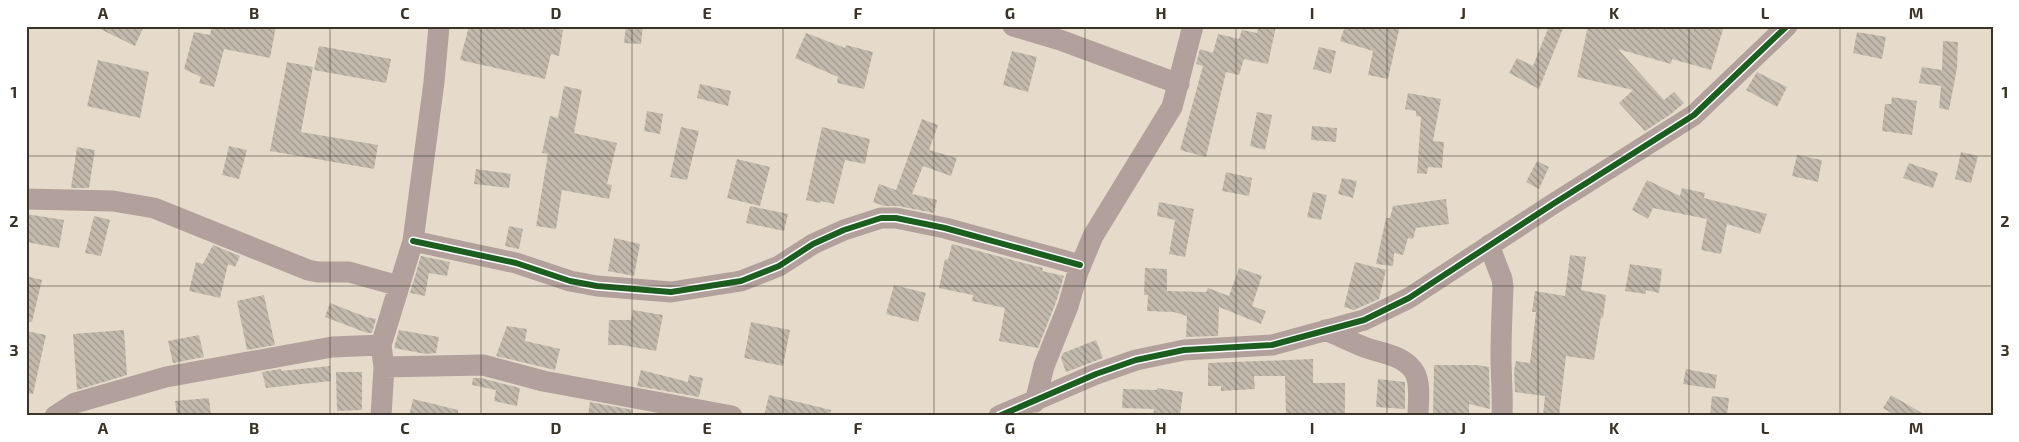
<svg xmlns="http://www.w3.org/2000/svg" width="2019" height="442" font-family="'Exo 2',sans-serif">
<defs>
<pattern id="building-back-hatch" width="6" height="6" patternUnits="userSpaceOnUse" patternTransform="scale(1.25)"><rect width="6" height="6" fill="#c3baae"/><path d="M-1 5l2 2M0 0l6 6M5-1l2 2" fill="none" stroke="#a0988e"/></pattern>
</defs>
<rect width="100%" height="100%" fill="#e6dbcb"/>
<!-- building -->
<path fill="url(#building-back-hatch)" d="M94 26H144L135 46Z
M212 26H276L270 58 224 49 214 87 199 83 201 77 184 69 194 32 210 35Z
M469 26H543L563 30 559 56 551 54 545 79 460 60Z
M626 26H643L641 44 624 43Z
M1258 26H1276L1268 64 1244 59 1239 75 1226 72 1206 157 1180 150 1203 66 1196 64 1200 49 1213 53 1218 34 1239 39 1242 30 1257 33Z
M1345 26H1400L1388 79 1368 75 1373 51 1340 41Z
M1549 26H1564L1539 89 1509 73 1517 58 1533 66Z
M1588 26H1645L1657 29 1658 26H1724L1711 70 1672 59 1671 64 1618 49 1664 100 1674 92 1684 103 1671 114 1645 131 1619 103 1633 90 1577 77Z
M1857 32 1886 37 1882 59 1853 53Z
M806 33 845 48 846 45 873 52 864 89 837 83 838 77 795 58Z
M1943 41 1958 42 1957 68 1949 110 1939 108 1941 86 1919 83 1922 67 1942 70Z
M319 46 391 59 386 83 314 70Z
M1319 47 1336 51 1331 74 1313 69Z
M1012 51 1037 57 1028 92 1003 85Z
M98 60 149 72 140 118 87 106Z
M287 62 313 67 301 132 378 145 374 169 270 151Z
M1757 72 1787 87 1777 107 1746 90Z
M700 84 731 91 728 106 697 98Z
M564 86 582 90 574 133 617 143 607 184 612 185 609 199 562 190 556 229 536 226 548 154 542 153 550 116 558 118Z
M1408 93 1441 99 1433 141 1444 142 1442 168 1428 167 1427 174 1417 173 1421 117 1416 116V111L1405 109Z
M1892 97 1917 101 1912 135 1882 131 1885 104H1891Z
M647 111 663 114 660 134 644 131Z
M1257 112 1272 115 1265 150 1250 146Z
M922 119 938 125 929 150 957 158 951 176 923 166 912 194 937 200 934 213 898 206H884L873 202 879 184 896 190Z
M1312 126 1337 128 1336 142 1311 140Z
M681 127 699 131 687 180 670 177Z
M822 127 870 139 865 164 845 160 834 204 821 201 820 203 806 200Z
M229 146 247 150 239 179 222 175Z
M77 147 95 150 89 188H71Z
M1961 152 1978 156 1971 183 1955 179Z
M1797 155 1822 160 1818 182 1792 176Z
M737 159 770 167 760 206 727 198Z
M1537 161 1549 167 1539 189 1526 182Z
M1909 163 1938 173 1933 188 1903 178Z
M476 169 511 174 509 188 474 184Z
M1226 172 1252 178 1249 196 1222 191Z
M1342 178 1357 181 1353 198 1338 194Z
M1647 180 1680 196 1682 188 1705 193 1704 198 1767 214 1760 234 1727 224 1721 254 1701 250 1707 219 1653 208 1648 219 1632 210Z
M1313 192 1327 195 1321 220 1307 217Z
M1446 199 1449 224 1416 228 1413 239 1408 238 1403 255 1394 253 1393 266 1376 264 1386 218H1390L1393 206Z
M1159 202 1194 209 1185 257 1169 254 1175 220 1157 216Z
M750 206 788 214 784 231 746 223Z
M26 214 64 220 59 248 26 242Z
M94 216 110 220 101 256 85 253Z
M509 226 523 229 519 249 505 246Z
M614 238 640 244 634 276 608 271Z
M952 244 1043 268 1042 271 1064 276 1056 302 1038 348 999 341 1005 308 972 301 973 295 939 288 945 259 948 260Z
M213 245 240 256 235 267 228 264 220 298 189 291 196 262 203 264Z
M1570 255 1586 257 1581 290 1606 295 1603 318 1601 317 1594 360 1566 356 1559 416H1543L1545 396 1515 392 1514 371 1516 361 1530 363 1536 312H1532L1535 291 1565 296Z
M421 256 450 262 447 276 429 273 425 296 410 293Z
M1355 262 1386 270 1379 299 1354 310 1344 307Z
M1630 264 1662 269 1659 293 1646 290V294L1625 291Z
M1145 268 1167 269V291L1206 292 1208 288 1229 296 1239 268 1262 276 1252 306 1266 311 1261 324 1219 307 1218 336 1186 337 1187 316 1174 312 1147 311 1148 295H1144Z
M26 276 42 280 32 322 26 321Z
M894 285 926 293 918 322 886 314Z
M264 295 275 345 247 350 237 301Z
M330 303 366 317 376 319 372 333H367L325 317Z
M633 310 663 315 656 351 622 345H608L609 320H631Z
M751 322 790 330 783 366 744 358Z
M507 326 527 329 525 341 560 349 555 370 496 356Z
M124 330 127 375 77 390 73 334Z
M399 330 439 337 436 353 426 354 394 348Z
M26 331 46 335 33 394 26 393Z
M199 335 204 357 173 363 168 341Z
M1096 340 1103 358 1066 372 1061 358 1063 353Z
M1313 359V383H1345V416H1286L1285 376H1254L1255 389 1221 391V386H1208V363Z
M1434 365H1477L1489 367 1490 409 1469 404V416H1433Z
M330 366 331 381 266 388 262 372 281 369V371Z
M1686 369 1717 375 1715 389 1683 384Z
M641 370 688 382 689 375 703 378 699 397 637 386Z
M336 372H362V410L337 411Z
M473 378H481L520 388 517 406 494 401 496 390 472 385Z
M1378 379 1405 382V409L1376 407Z
M1157 388 1183 392 1180 416H1153L1154 409 1122 408 1123 389 1157 390Z
M769 395 831 410 830 416H764Z
M1891 395 1927 416H1896L1883 408Z
M1712 396 1729 398 1727 416H1710Z
M209 398 211 416H177L175 401Z
M413 399 458 410V416H409Z
M590 402 633 410 632 416H588Z"/>
<g fill="none" stroke-linecap="round" stroke-linejoin="round">
<!-- minor -->
<path stroke="#b1a09c" stroke-width="21" d="M1013 26 1060 40 1179 84
M26 199 113 201 154 208 308 270 318 272H349L399 286
M413 241 516 263 570 281 597 286 671 292 741 281 779 266 813 244 844 230 881 218H896L945 228 1080 265
M1489 245 1502 279 1503 287C1502 311 1501 334 1501 357 1501 377 1503 396 1502 416
M1325 330C1338 335 1351 342 1364 347 1382 354 1405 355 1415 373 1421 385 1418 403 1418 416
M384 367 483 365 543 381 732 416
M1035 402 1044 366 1068 306 1078 272 1093 236 1172 107 1193 26
M55 416 75 403 166 377 332 347 381 345
M381 416 384 367 381 345 413 241 434 82 439 26
M999 416 1096 374 1136 360 1184 350 1272 345 1364 320 1409 298 1553 204 1694 115 1787 26"/>
<defs>
<path id="cycleway" d="M413 241 516 263 570 281 597 286 671 292 741 281 779 266 813 244 844 230 881 218H896L945 228 1080 265
M999 416 1096 374 1136 360 1184 350 1272 345 1364 320 1409 298 1553 204 1694 115 1787 26"/>
</defs>
<!-- cycleway casing -->
<use href="#cycleway" stroke="#fff" stroke-width="9"/>
<!-- cycleway -->
<use href="#cycleway" stroke="#1b5e20" stroke-width="6"/>
</g>
<!-- grid -->
<path fill="none" stroke="#3b3328" stroke-width="1" stroke-opacity="0.55" d="M179 26V416M330 26V416M481 26V416M632 26V416M783 26V416M934 26V416M1085 26V416M1236 26V416M1387 26V416M1538 26V416M1689 26V416M1840 26V416M26 156H1993M26 286H1993"/>
<!-- border -->
<rect width="2019" height="442" fill="none" stroke="#ffffff" stroke-width="55"/>
<rect x="28" y="28" width="1964" height="386" fill="none" stroke="#3b3328" stroke-width="2"/>
<g font-size="16" text-anchor="middle" font-weight="bold" fill="#3b3328">
<text x="103" y="19">A</text>
<text x="254" y="19">B</text>
<text x="405" y="19">C</text>
<text x="556" y="19">D</text>
<text x="707" y="19">E</text>
<text x="858" y="19">F</text>
<text x="1010" y="19">G</text>
<text x="1161" y="19">H</text>
<text x="1312" y="19">I</text>
<text x="1463" y="19">J</text>
<text x="1614" y="19">K</text>
<text x="1765" y="19">L</text>
<text x="1916" y="19">M</text>
<text x="14" y="98">1</text>
<text x="2005" y="98">1</text>
<text x="14" y="227">2</text>
<text x="2005" y="227">2</text>
<text x="14" y="356">3</text>
<text x="2005" y="356">3</text>
<text x="103" y="434">A</text>
<text x="254" y="434">B</text>
<text x="405" y="434">C</text>
<text x="556" y="434">D</text>
<text x="707" y="434">E</text>
<text x="858" y="434">F</text>
<text x="1010" y="434">G</text>
<text x="1161" y="434">H</text>
<text x="1312" y="434">I</text>
<text x="1463" y="434">J</text>
<text x="1614" y="434">K</text>
<text x="1765" y="434">L</text>
<text x="1916" y="434">M</text>
</g>
</svg>
